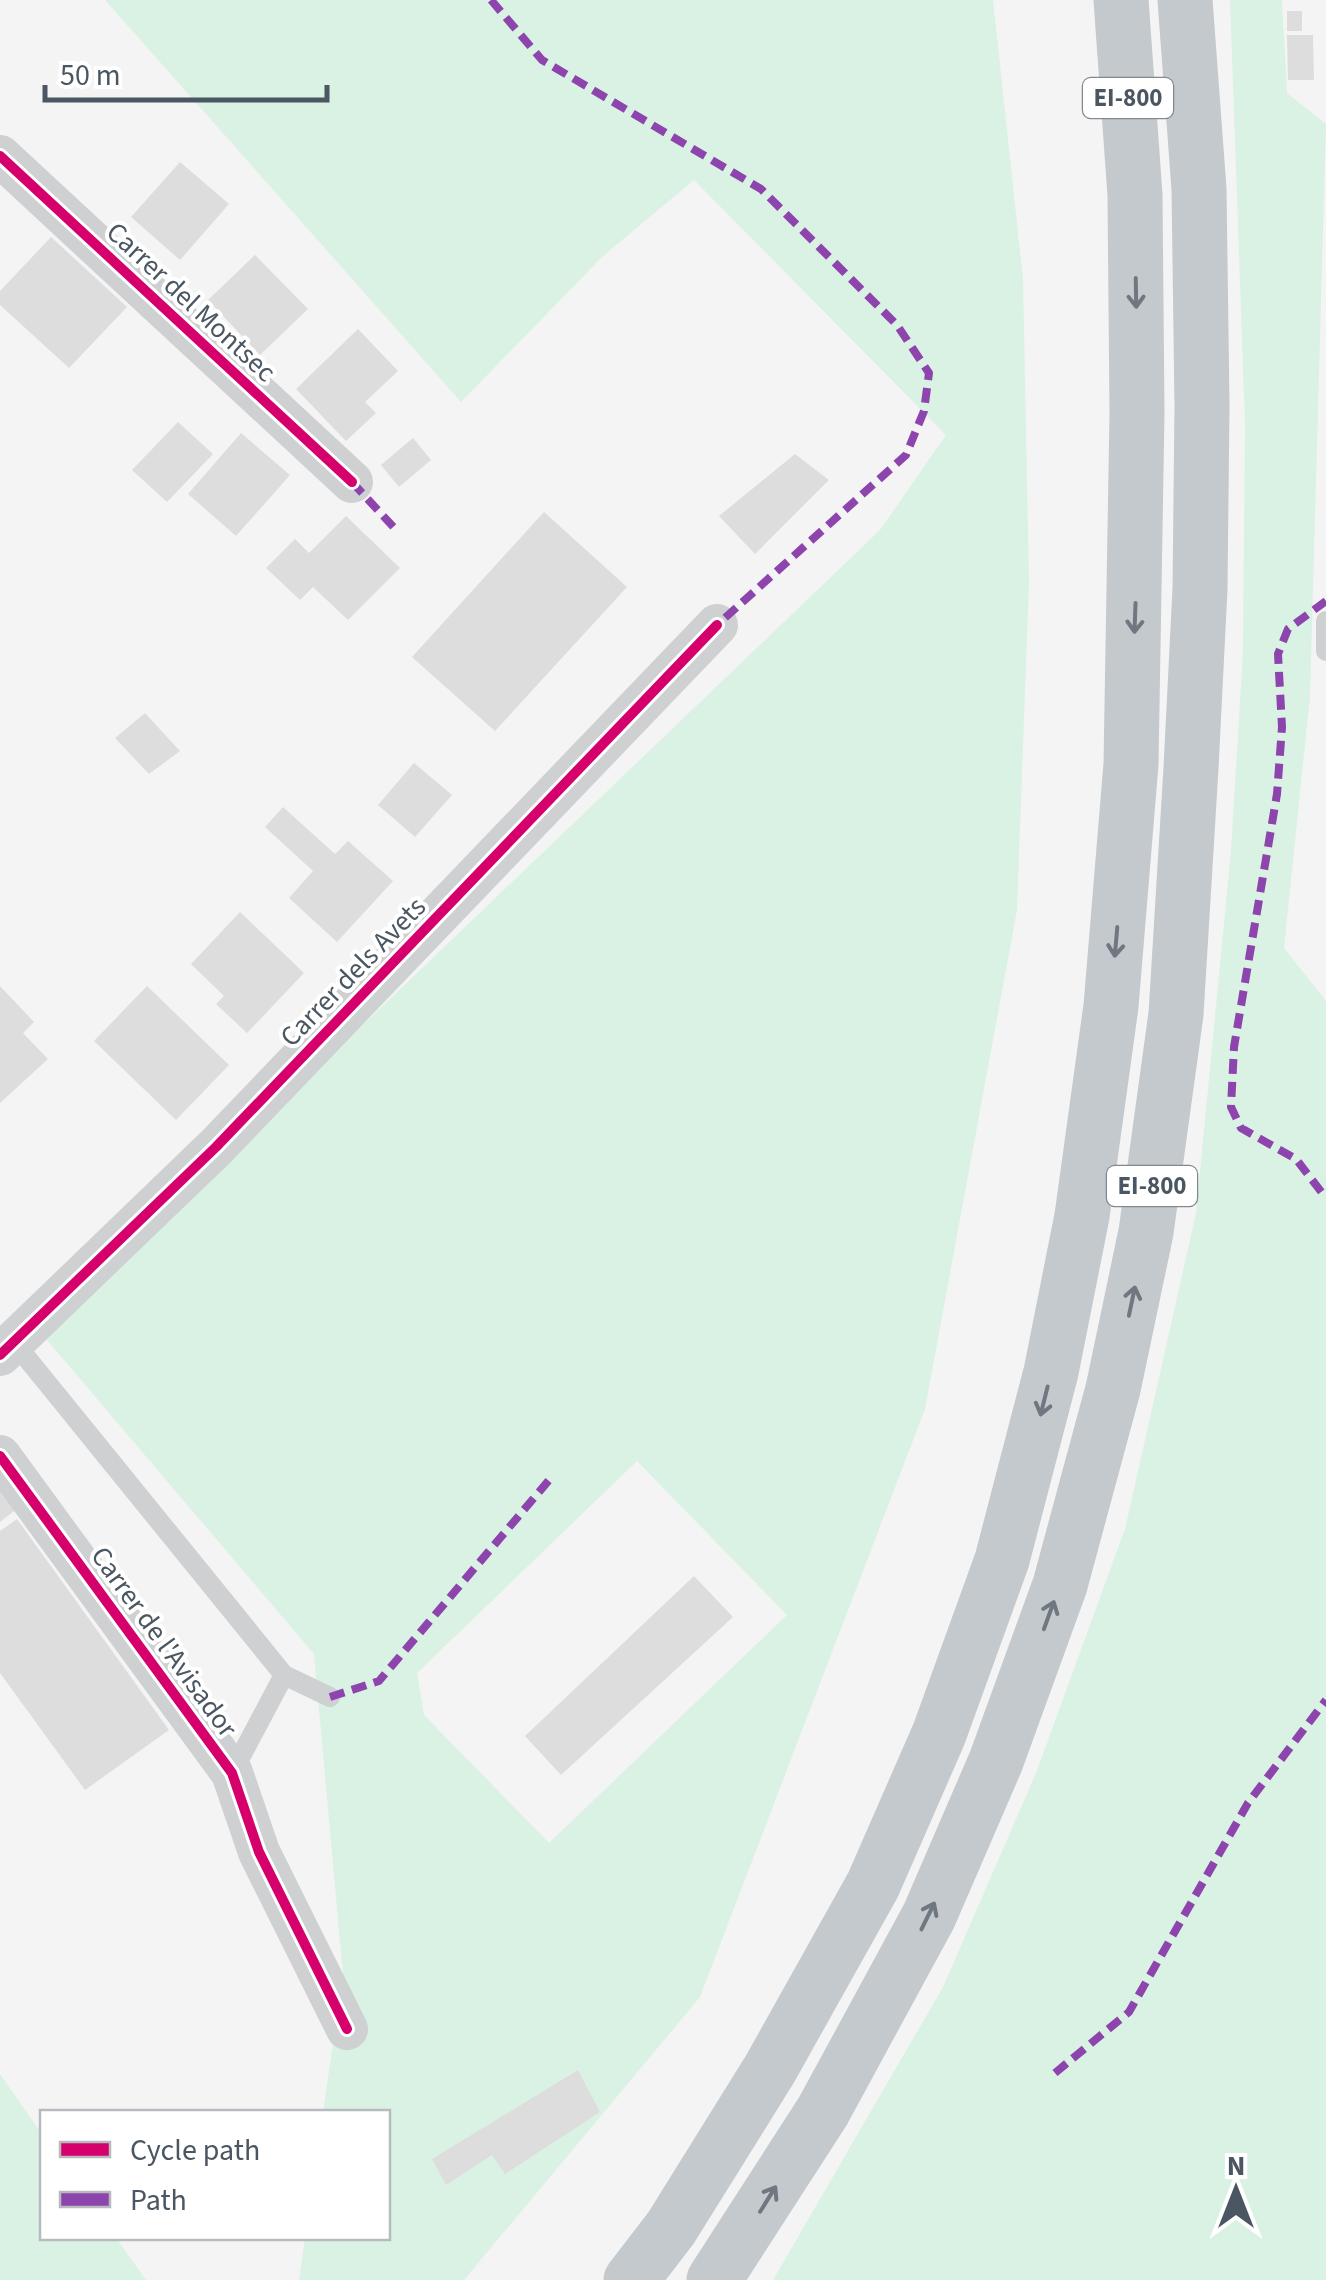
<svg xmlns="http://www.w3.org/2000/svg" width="1326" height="2280" font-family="'Source Sans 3',sans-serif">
<rect width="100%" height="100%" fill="#f4f4f4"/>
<!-- green -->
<path fill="#d9f2e3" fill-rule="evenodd" d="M105 0H993L1023 279 1029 582 1017 910 925 1409 700 1997 464 2280H299L305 2238H388V2112H323L343 1975 314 1654 41 1333 880 530 946 435 694 180 602 257 461 402ZM637 1461 787 1615 549 1843 424 1715 417 1673Z
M1230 0H1282L1287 93 1326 124 1310 696 1284 948 1326 1001V2280H773L943 1987 1036 1773 1125 1529 1196 1213 1231 851 1243 651 1245 424Z
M0 2074 42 2134V2238H116L146 2280H0Z"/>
<!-- building -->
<path fill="#ddddde" d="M1287 11H1302V31H1287Z
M1287 35H1313L1314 80H1288Z
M180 162 229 204 180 260 131 217Z
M51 237 127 307 69 368 0 305V291Z
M255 255 308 309 260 355 208 300Z
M358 329 398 371 365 402 376 413 346 441 296 389Z
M178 422 213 454 167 502 132 470Z
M241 433 290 475 236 536 188 494Z
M413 438 431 460 399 487 381 465Z
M795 454 829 480 755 554 719 516Z
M544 512 627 587 495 731 412 657Z
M346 516 400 568 348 620 313 587 300 600 266 568 295 539 309 553Z
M145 713 180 751 149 774 115 738Z
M414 763 452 795 415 837 378 805Z
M283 807 335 854 348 841 393 881 337 942 289 898 313 871 265 827Z
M240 912 304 973 247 1033 216 1004 224 996 191 964Z
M0 986 34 1022 23 1033 48 1059 0 1103Z
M147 986 229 1065 176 1120 94 1041Z
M0 1476 23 1504 0 1522Z
M17 1519 169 1730 85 1790 0 1673V1531Z
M694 1576 733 1617 561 1775 525 1736Z
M578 2070 600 2112 505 2174 492 2155 446 2185 432 2159Z"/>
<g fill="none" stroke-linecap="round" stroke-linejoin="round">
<!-- service -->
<path stroke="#ced0d2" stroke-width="20" d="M1326 621V651
M13 1341 284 1675 330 1697
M232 1773 284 1675"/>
<!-- minor -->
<path stroke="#ced0d2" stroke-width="42" d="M0 156 352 482
M0 1355 216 1147 717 625
M0 1456 232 1773 259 1852 347 2029"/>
<!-- trunk -->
<path stroke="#c4c9cd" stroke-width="55" d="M631 2280 671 2228 770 2069 873 1885 939 1734 1002 1560 1051 1372 1082 1216 1111 1006 1131 764 1137 413 1135 195 1121 0
M714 2280 823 2111 929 1916 996 1761 1060 1585 1113 1389 1146 1232 1176 1014 1191 768 1200 589 1202 405 1199 189 1185 0"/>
<!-- quiet -->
<path stroke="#8e44ad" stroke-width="8" stroke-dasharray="15 8" stroke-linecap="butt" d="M491 0 542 60 761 189 897 325 929 373 924 411 906 455 717 625
M352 482 398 532
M1326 601 1288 629 1278 654 1282 727 1277 794 1234 1047 1231 1107 1241 1128 1296 1159 1326 1198
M330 1697 379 1681 550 1479
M1055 2073 1129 2012 1248 1803 1326 1700"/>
<defs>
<path id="cycleway" d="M0 156 352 482
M0 1355 216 1147 717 625
M0 1456 232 1773 259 1852 347 2029"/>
</defs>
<!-- cycleway casing -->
<use href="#cycleway" stroke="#fff" stroke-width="16"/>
<!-- cycleway -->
<use href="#cycleway" stroke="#d6006c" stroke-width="10"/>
</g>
<!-- one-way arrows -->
<defs><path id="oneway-shaft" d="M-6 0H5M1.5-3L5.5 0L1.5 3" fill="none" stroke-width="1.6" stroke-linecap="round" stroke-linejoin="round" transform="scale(2.5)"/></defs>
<g stroke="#6f7881">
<use href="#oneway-shaft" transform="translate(1136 293) rotate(89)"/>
<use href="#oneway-shaft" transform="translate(1135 618) rotate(92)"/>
<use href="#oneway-shaft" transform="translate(1116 942) rotate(95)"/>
<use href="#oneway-shaft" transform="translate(1132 1301) rotate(-78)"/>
<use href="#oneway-shaft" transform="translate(1044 1401) rotate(104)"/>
<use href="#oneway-shaft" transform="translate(1049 1615) rotate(-70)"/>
<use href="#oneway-shaft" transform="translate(928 1916) rotate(-64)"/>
<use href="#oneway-shaft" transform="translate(768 2199) rotate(-58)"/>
</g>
<g text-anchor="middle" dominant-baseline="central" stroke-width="8" stroke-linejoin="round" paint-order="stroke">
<!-- shield labels -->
<g fill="#fff" stroke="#808990" stroke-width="2.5">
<rect x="1083" y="78" width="90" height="40" rx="8"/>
<rect x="1107" y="1166" width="90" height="40" rx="8"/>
</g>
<g font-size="25" font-weight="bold" fill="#4a5661">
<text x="1128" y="98">EI-800</text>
<text x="1152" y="1186">EI-800</text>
</g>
<!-- street labels -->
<g font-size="28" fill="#4a5661" stroke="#fff">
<text transform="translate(191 302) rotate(43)">Carrer del Montsec</text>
<text transform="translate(353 972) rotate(-46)">Carrer dels Avets</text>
<text transform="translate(164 1642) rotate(54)">Carrer de l'Avisador</text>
</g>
</g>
<!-- legend -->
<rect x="40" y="2110" width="350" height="130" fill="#ffffff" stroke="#b7bbc0" stroke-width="2.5"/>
<rect x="60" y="2142" width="50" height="15" fill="#d6006c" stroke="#b7bbc0" stroke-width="2.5"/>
<text x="130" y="2160" font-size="30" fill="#4a5661">Cycle path</text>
<rect x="60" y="2192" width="50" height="15" fill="#8e44ad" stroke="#b7bbc0" stroke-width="2.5"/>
<text x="130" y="2210" font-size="30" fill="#4a5661">Path</text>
<!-- north arrow -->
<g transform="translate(1236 2190)" stroke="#ffffff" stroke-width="8" paint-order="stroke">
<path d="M0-8L18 38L0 25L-18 38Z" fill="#4a5661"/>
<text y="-15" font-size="28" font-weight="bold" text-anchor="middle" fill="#4a5661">N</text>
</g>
<!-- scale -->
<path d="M45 85v15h282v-15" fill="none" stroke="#4a5661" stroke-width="5"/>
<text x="60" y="85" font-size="30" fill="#4a5661" stroke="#ffffff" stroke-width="8" paint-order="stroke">50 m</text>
</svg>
